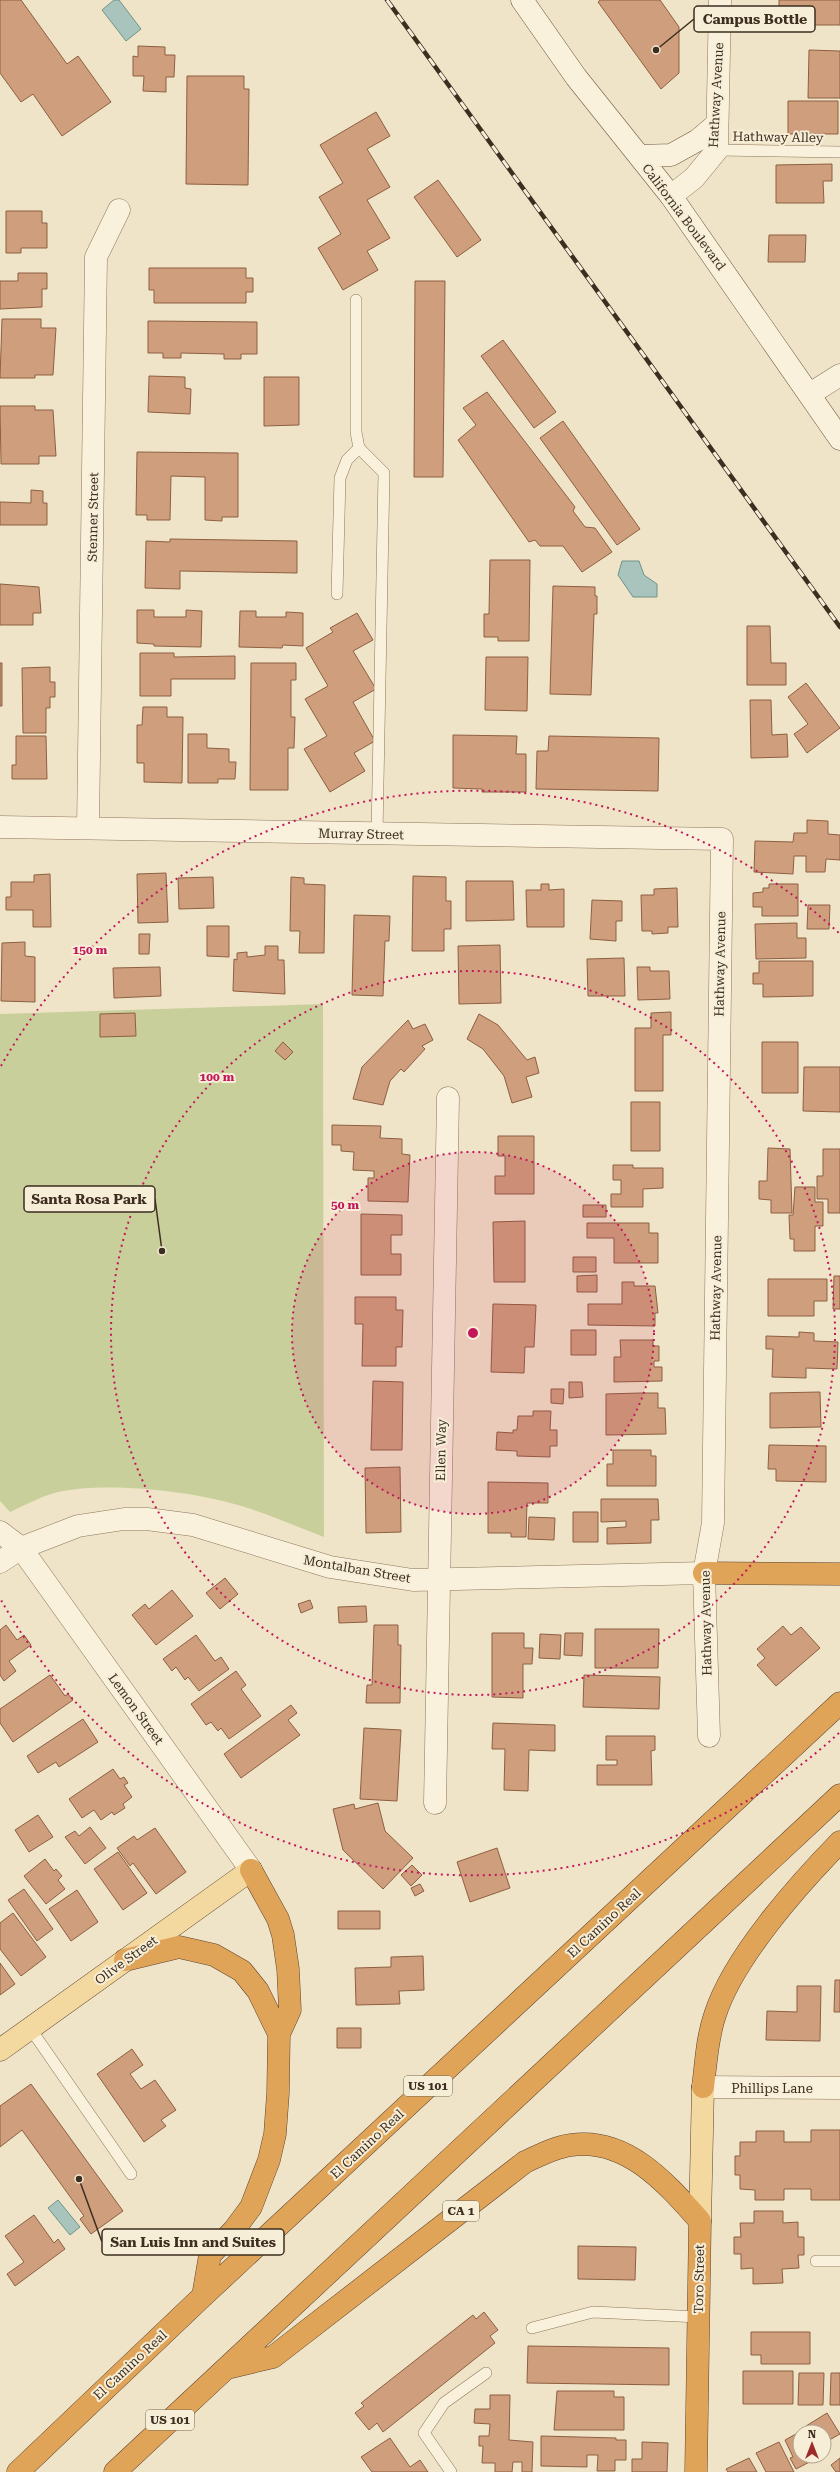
<svg xmlns="http://www.w3.org/2000/svg" width="840" height="2472" font-family="'Roboto Serif',serif">
<rect width="100%" height="100%" fill="#f0e4c8"/>
<!-- green -->
<path fill="#c9cf9b" d="M323 1004 324 1537C292 1525 259 1510 227 1502 180 1490 104 1482 58 1492 42 1496 25 1505 10 1512L0 1501V1014Z"/>
<!-- water -->
<path fill="#a9c4bc" stroke="#6f938a" d="M114 0H119L141 29 126 41 102 10Z
M622 561H639L644 575 657 584V597H633L618 575Z
M58 2200 80 2227 70 2235 48 2208Z"/>
<!-- building -->
<path fill="#cf9f7d" stroke="#8d5f41" d="M0 0H21L67 64 78 56 111 102 62 136 33 94 21 102 0 73Z
M600 0H660L679 27V73L661 89 598 2Z
M779 0H840V25H779Z
M138 46 165 47V55H175L174 77H166V92L143 91 144 76H133V56L138 57Z
M809 50 840 51V98H808Z
M187 76H244V89H249L248 185 186 184Z
M788 101H838V134H788Z
M376 112 390 136 367 149 390 187 367 200 390 238 367 251 378 270 343 290 318 248 341 234 319 197 343 183 320 145Z
M832 164V181H823L824 203H776V165Z
M438 180 481 240 457 257 414 197Z
M6 211H42V223H47V248H21V253H6Z
M769 235H806L805 262H768Z
M149 268H246V278H253V292H246V303H154V290H149Z
M18 273H47V289H42V307L0 309V281H18Z
M415 281H445L443 477H414Z
M2 319H41V328H56L53 375H35V378H0Z
M148 321 257 322V354H241V359H224V354L181 353V358H163V353H148Z
M503 340 556 412 534 428 481 356Z
M149 376 185 377V388L191 389 190 414 148 412Z
M264 377H299V425L264 426Z
M487 392 575 507 573 511 585 527 595 528 612 552 582 572 563 546H540L535 540 529 542 458 440 476 425 463 408Z
M0 406H35V410H53L56 456H39V464H1Z
M563 421 640 529 617 545 540 438Z
M137 452 238 453V517H222V521L205 520V477L171 476 170 520H147V515H136Z
M31 490 43 491V503H47V525H0V502L31 503Z
M170 539 297 541V573L180 571V589L145 588 146 541 170 542Z
M490 560H530L529 641H498V637H484V614H489Z
M0 584 39 587 41 613H33V625H0Z
M553 586 595 587V596H597V614H594L591 695 550 694Z
M137 610H154V617H186V610L202 611 201 647 154 646V644L137 643Z
M240 611H256V617H286V612L303 613V646L283 645 282 648 239 647Z
M357 613 373 640 353 651 376 689 353 702 375 741 354 753 365 771 330 792 304 749 327 736 305 699 328 686 306 648 333 632 330 628Z
M747 626H770L771 663H786V685H747Z
M140 653H174V657L235 656V679H171V696H140Z
M486 657H528L527 711 485 710Z
M0 663H2V706H0Z
M251 663H296V680H291V717H295L294 748H288V790H250Z
M50 667V682H55V697H50V708H46V733H23L22 668Z
M806 683 840 728 807 753 794 734 808 724 788 697Z
M750 700H771L772 735 787 734 788 757 751 758Z
M143 707H167V717H183L182 783 144 782V763H137V725H142Z
M188 734H207V748L229 749V762H236L235 779H218V783H188Z
M453 735 517 736 516 754H526V792H482V789L453 788Z
M16 736H46L47 779H12V765H16Z
M549 736 659 738 658 791 536 789 537 751H548Z
M807 820 828 821V834L840 835V860L826 859 825 872H806V856H794L793 874 754 872 755 841 793 842 794 833H807Z
M166 873 168 922 138 923 137 874Z
M50 874 51 927H33V910H6V897H11V882H34V875Z
M413 876 446 877V901H451V929H444V951H412Z
M213 877 214 908 179 909 178 878Z
M291 877 304 878V884L325 885 324 953H299L300 931H290Z
M466 881H513L514 920 466 921Z
M541 884H549V890L564 889V927H527L526 890H541Z
M769 884H798V916H762V907H753V893L763 892V888H769Z
M677 888 678 927H668V933L652 934V931H642L641 895H654V889Z
M592 900 622 901V921H616V941L590 939Z
M808 905H830L829 929H807Z
M354 915 390 916 389 941H385L383 996 352 995Z
M797 923V938H806V958L756 959 755 924Z
M207 926H229V957L207 956Z
M139 934H150L149 954H139Z
M25 942V956L35 957V1002L1 1001 2 943Z
M500 945 501 1003 459 1004 458 946Z
M265 946H278V960H284L285 994 233 991 234 959 237 960V953L247 952V957L265 955Z
M624 958 625 996H588L587 959Z
M759 961H813V996L763 997V984H753V973H759Z
M160 967 161 996 114 998 113 968Z
M637 967H650V971H669L670 999 638 1000Z
M671 1012V1035H663V1091H635V1028H651V1013Z
M135 1013 136 1036 100 1037V1014Z
M479 1014 498 1025 527 1060 535 1057 539 1073 526 1077 532 1097 512 1103 504 1076 483 1049 467 1039Z
M408 1020 413 1029 425 1024 433 1040 422 1046 425 1049 404 1072 401 1069 390 1081 383 1105 353 1099 362 1067Z
M283 1042 293 1052 285 1060 275 1051Z
M762 1042H798V1093H762Z
M804 1067H840V1112L803 1111Z
M631 1102H660V1151H631Z
M332 1125 381 1126 380 1138 402 1139V1154L410 1155 408 1202 368 1201V1178H374V1171L353 1170 354 1152 341 1151V1145H332Z
M498 1136H534V1194H495V1176H505V1156H498Z
M768 1148 790 1149 792 1213H771V1200L759 1199V1181H767Z
M823 1149H840V1213H828V1199H817V1176H823Z
M613 1165H633V1168H663V1188L643 1189V1207H611V1194H621V1180H613Z
M795 1187H815V1202H823V1226H815V1251H794V1239H790L789 1215H793Z
M583 1205H606V1217H583Z
M361 1214 402 1215V1235H391V1254H401V1275H361Z
M525 1221V1282H494L493 1222Z
M587 1223H649V1233H658V1263H614V1238H587Z
M573 1257H596V1272H573Z
M597 1275V1292H577V1276Z
M834 1276H840V1309H833Z
M768 1279H827V1301H814V1316H768Z
M622 1282H634V1286H655L658 1313H655V1326L588 1325V1304H622Z
M355 1297H396V1310H403L402 1347H396V1366H362L363 1324H355Z
M493 1304 536 1305 534 1347H525L524 1373 491 1372Z
M571 1330H596V1355H571Z
M799 1332 814 1333V1341L838 1342 837 1369 806 1368V1378L772 1377 773 1349H766V1336L799 1337Z
M620 1340H653V1346H659V1361H654V1367H662V1381L614 1382V1357H621Z
M373 1381 403 1382 402 1450H371Z
M569 1382H582L583 1397 569 1398Z
M551 1389H564L563 1404 551 1403Z
M820 1392 821 1427 770 1428V1393Z
M640 1393H658V1408H665L666 1434 606 1435V1394Z
M533 1411H551L550 1430H557V1446H550V1457L517 1456V1451L496 1450 497 1432 513 1433V1430H517L518 1416H533Z
M769 1445 826 1446V1482L776 1481V1469H768Z
M613 1450H651V1456H656V1486H607V1464H613Z
M400 1467 401 1532 366 1533 365 1468Z
M488 1482 548 1483V1503H527L526 1537H511V1533H488Z
M601 1499H658L659 1520H651V1543L607 1544V1528L626 1527V1521L601 1522Z
M573 1512H598V1542H573Z
M529 1517 555 1518 554 1540 528 1539Z
M225 1578 238 1594 220 1609 206 1593Z
M172 1590 193 1616 156 1645 132 1615 145 1604 149 1609Z
M310 1600 313 1608 301 1613 298 1604Z
M366 1606 367 1622 339 1623 338 1607Z
M6 1625 17 1640 24 1635 31 1645 9 1661 16 1671 4 1681 0 1675V1630Z
M374 1625H398V1645H401L400 1703H366L367 1685H372Z
M783 1626 791 1635 801 1627 820 1648 776 1686 757 1665 765 1658 757 1649Z
M595 1629H659L658 1668H595Z
M492 1633H524V1648H533L532 1664H523V1698L492 1697Z
M565 1633H583L582 1656 564 1655Z
M540 1634 561 1635 560 1659 539 1658Z
M196 1635 215 1661 221 1657 229 1669 199 1691 188 1677 185 1680 176 1667 172 1671 163 1659Z
M236 1671 246 1685 241 1689 261 1716 229 1739 221 1728 218 1731 211 1722 206 1725 191 1704Z
M50 1675 65 1696 68 1694 73 1700 13 1742 0 1723V1709Z
M584 1675 660 1677 659 1709 583 1707Z
M291 1705 297 1713 288 1720 300 1735 241 1778 224 1754Z
M83 1719 98 1742 59 1767 56 1762 38 1773 27 1756Z
M493 1723 555 1725V1751L529 1750 528 1791 504 1790 505 1749H492Z
M364 1728 401 1730 397 1801 360 1799Z
M606 1736H655V1750L651 1751 652 1785H597V1765H617V1760H606Z
M113 1769 120 1779 124 1777 128 1783 124 1785 132 1797 123 1804 125 1808 114 1815 112 1812 101 1820 94 1810 82 1818 69 1799Z
M378 1803 385 1831 413 1858 383 1889 343 1850 333 1809 354 1804 355 1809Z
M38 1815 53 1837 29 1852 15 1830Z
M90 1827 106 1848 85 1864 65 1837 75 1831 79 1836Z
M155 1828 186 1872 156 1894 133 1863 130 1866 117 1848 134 1836 137 1840Z
M497 1848 510 1888 470 1902 457 1862Z
M118 1852 147 1893 123 1910 94 1869Z
M45 1859 54 1871 56 1869 62 1876 58 1880 65 1889 46 1904 24 1876Z
M412 1865 422 1875 411 1886 401 1875Z
M420 1884 424 1891 415 1896 411 1888Z
M24 1889 53 1929 37 1941 8 1900Z
M77 1890 98 1922 71 1941 49 1909Z
M338 1911H380V1929H338Z
M13 1913 46 1957 21 1976 0 1949V1923Z
M423 1956 424 1990 399 1991 400 2004 356 2005 355 1968 391 1967V1957Z
M0 1963 15 1984 0 1995Z
M835 1980H840V2012H834Z
M797 1986H821L820 2041 766 2040 767 2011 797 2012Z
M337 2028H361V2048H337Z
M132 2049 143 2065 130 2074 141 2089 155 2080 176 2110 161 2120 166 2126 144 2142 97 2074Z
M31 2084 123 2211 91 2234 80 2219 84 2216 22 2130 0 2147V2106Z
M811 2130H840V2200H811V2189H784V2200H755V2190L740 2189V2175H735V2156H740V2142H756V2131H784V2142H811Z
M754 2211H783V2223L798 2222V2237H804V2255H798L799 2268 782 2269 783 2283 753 2284V2268L741 2269V2254H734V2237H741L740 2223H754Z
M34 2215 54 2243 58 2239 65 2249 15 2286 7 2274 24 2262 5 2236Z
M578 2246 636 2247 635 2280 578 2279Z
M484 2312 498 2330 490 2336 495 2343 383 2432 377 2423 369 2430 355 2413 364 2406 361 2403 473 2315 476 2319Z
M751 2332H810V2364H761V2355H751Z
M528 2346 669 2348V2385L527 2383Z
M743 2371H793V2404H743Z
M799 2373H824L823 2405H798Z
M831 2373H840V2405H830Z
M557 2391H614V2397H624V2430H554Z
M490 2395H510L509 2440 533 2442 532 2472H522V2462H513L512 2472H495V2463H482L483 2446H479V2436H489L490 2424 474 2423 475 2409H490Z
M827 2413 840 2434 824 2443V2432H810L806 2426Z
M807 2428 809 2432H800V2456H821L796 2469 790 2458 793 2457 785 2440Z
M541 2436 616 2438V2440H626V2460H615V2471H597L598 2455H587V2467L541 2466Z
M390 2438 410 2467 420 2460 428 2472H372L361 2457Z
M642 2442 668 2443 667 2472H632V2459H642Z
M779 2442 794 2472H766L756 2453Z
M749 2458 757 2472H728L726 2469Z
M840 2458V2472H836L831 2465Z"/>
<g fill="none" stroke-linecap="round" stroke-linejoin="round">
<defs>
<path id="lane" d="M717 150 840 152
M356 300V432L359 448 384 473 377 834
M337 594 340 478 347 460 359 448
M30 2028 131 2174
M816 2261H840
M532 2328 593 2312 699 2317
M451 2472 424 2433 444 2403 486 2373"/>
<path id="street" d="M671 196 694 178 717 150 720 0
M810 394 840 375
M0 827 722 839 713 1523 704 1573 709 1736
M88 828 96 257 119 210
M0 1532 21 1548 251 1870
M0 1562 21 1548 78 1526 124 1519H147L193 1525 330 1567 413 1580 704 1573
M435 1803 448 1098
M703 2087 840 2088"/>
<path id="secondary" d="M522 0 576 77 671 196 840 439
M639 156 671 155 698 140 717 124"/>
<path id="primary" d="M0 2050 251 1870
M700 2221 703 2087"/>
<path id="highway" d="M704 1573 840 1574
M251 1870 278 1919 283 1935 288 1969 290 2010 279 2034
M125 1960 179 1947 214 1955 242 1971 258 1991 279 2034 278 2093 275 2134 269 2160 251 2207 234 2230 210 2255 203 2296
M703 2087C706 2063 707 2038 715 2015 733 1958 798 1885 840 1842
M227 2368 273 2357 525 2162C540 2155 555 2147 571 2145 627 2137 667 2184 700 2221L696 2472
M18 2472 203 2296 840 1703
M115 2472 840 1795"/>
</defs>
<!-- lane casing -->
<use href="#lane" stroke="#8d765c" stroke-width="12"/>
<!-- street casing -->
<use href="#street" stroke="#8d765c" stroke-width="23"/>
<!-- secondary casing -->
<use href="#secondary" stroke="#6f573f" stroke-width="23"/>
<!-- primary casing -->
<use href="#primary" stroke="#5b4430" stroke-width="23"/>
<!-- highway casing -->
<use href="#highway" stroke="#5b4430" stroke-width="23"/>
<!-- lane -->
<use href="#lane" stroke="#faf1dc" stroke-width="11"/>
<!-- street -->
<use href="#street" stroke="#faf1dc" stroke-width="22"/>
<!-- secondary -->
<use href="#secondary" stroke="#faf1dc" stroke-width="22"/>
<!-- primary -->
<use href="#primary" stroke="#f3d9a0" stroke-width="22"/>
<!-- highway -->
<use href="#highway" stroke="#e0a458" stroke-width="22"/>
<defs>
<path id="rail" d="M387 0 840 627"/>
</defs>
<!-- rail casing -->
<use href="#rail" stroke="#3d2e20" stroke-width="4.5"/>
<!-- rail -->
<use href="#rail" stroke="#f7eed8" stroke-width="3" stroke-dasharray="9" stroke-linecap="butt"/>
</g>
<!-- distance rings -->
<circle cx="473" cy="1333" r="181" fill="#c2185b" fill-opacity=".12"/>
<g fill="none" stroke="#c2185b" stroke-width="2" stroke-dasharray="2 4">
<circle cx="473" cy="1333" r="181"/>
<circle cx="473" cy="1333" r="362"/>
<path d="M839 1733A542 542 0 0 1 1 1600M1 1066A542 542 0 0 1 839 933"/>
</g>
<g text-anchor="middle" dominant-baseline="central" stroke-width="4" stroke-linejoin="round" paint-order="stroke">
<!-- shield labels -->
<g fill="#f7eed8" stroke="#756857" stroke-width="1">
<rect x="404" y="2076" width="48" height="20" rx="3"/>
<rect x="443" y="2201" width="36" height="20" rx="3"/>
<rect x="146" y="2410" width="48" height="20" rx="3"/>
</g>
<g font-size="12" font-weight="bold" fill="#3d2e20">
<text x="428" y="2086">US 101</text>
<text x="461" y="2211">CA 1</text>
<text x="170" y="2420">US 101</text>
</g>
<!-- street labels -->
<g font-size="13" fill="#3d2e20" stroke="#f7eed8">
<text transform="translate(716 95) rotate(-87)">Hathway Avenue</text>
<text transform="translate(778 137) rotate(1)">Hathway Alley</text>
<text transform="translate(684 217) rotate(53)">California Boulevard</text>
<text transform="translate(93 517) rotate(-89)">Stenner Street</text>
<text transform="translate(361 834) rotate(1)">Murray Street</text>
<text transform="translate(720 964) rotate(-89)">Hathway Avenue</text>
<text transform="translate(716 1288) rotate(-89)">Hathway Avenue</text>
<text transform="translate(441 1450) rotate(-89)">Ellen Way</text>
<text transform="translate(357 1569) rotate(10)">Montalban Street</text>
<text transform="translate(706 1623) rotate(-91)">Hathway Avenue</text>
<text transform="translate(136 1709) rotate(54)">Lemon Street</text>
<text transform="translate(604 1923) rotate(-43)">El Camino Real</text>
<text transform="translate(126 1960) rotate(-36)">Olive Street</text>
<text x="772" y="2088">Phillips Lane</text>
<text transform="translate(367 2144) rotate(-43)">El Camino Real</text>
<text transform="translate(699 2279) rotate(-89)">Toro Street</text>
<text transform="translate(130 2365) rotate(-43)">El Camino Real</text>
</g>
</g>
<circle cx="473" cy="1333" r="6" fill="#c2185b" stroke="#f7eed8" stroke-width="2"/>
<g font-size="12" text-anchor="middle" font-weight="bold" fill="#c2185b" stroke="#f7eed8" stroke-width="4" stroke-linejoin="round" paint-order="stroke">
<text x="90" y="954">150 m</text>
<text x="217" y="1081">100 m</text>
<text x="345" y="1209">50 m</text>
</g>
<!-- callouts -->
<path fill="none" stroke="#3d2e20" stroke-width="1.5" d="M656 50L694 19M162 1251L155 1199M79 2179L102 2242"/>
<g fill="#3d2e20" stroke="#f7eed8" stroke-width="1.5">
<circle cx="656" cy="50" r="4"/>
<circle cx="162" cy="1251" r="4"/>
<circle cx="79" cy="2179" r="4"/>
</g>
<g fill="#f7eed8" stroke="#3d2e20" stroke-width="1.5">
<rect x="694" y="6" width="121" height="26" rx="4"/>
<rect x="24" y="1186" width="131" height="26" rx="4"/>
<rect x="102" y="2229" width="182" height="26" rx="4"/>
</g>
<g font-size="14" text-anchor="middle" font-weight="bold" fill="#3d2e20">
<text x="755" y="24">Campus Bottle</text>
<text x="89" y="1204">Santa Rosa Park</text>
<text x="193" y="2247">San Luis Inn and Suites</text>
</g>
<!-- north arrow -->
<g transform="translate(812 2444)"><circle r="19" fill="#f7eed8" stroke="#ada18e"/>
<path d="M0-3L7 15L0 10L-7 15Z" fill="#9e2a2b"/>
<text y="-6" font-size="11" font-weight="bold" text-anchor="middle" fill="#3d2e20">N</text>
</g>
</svg>
